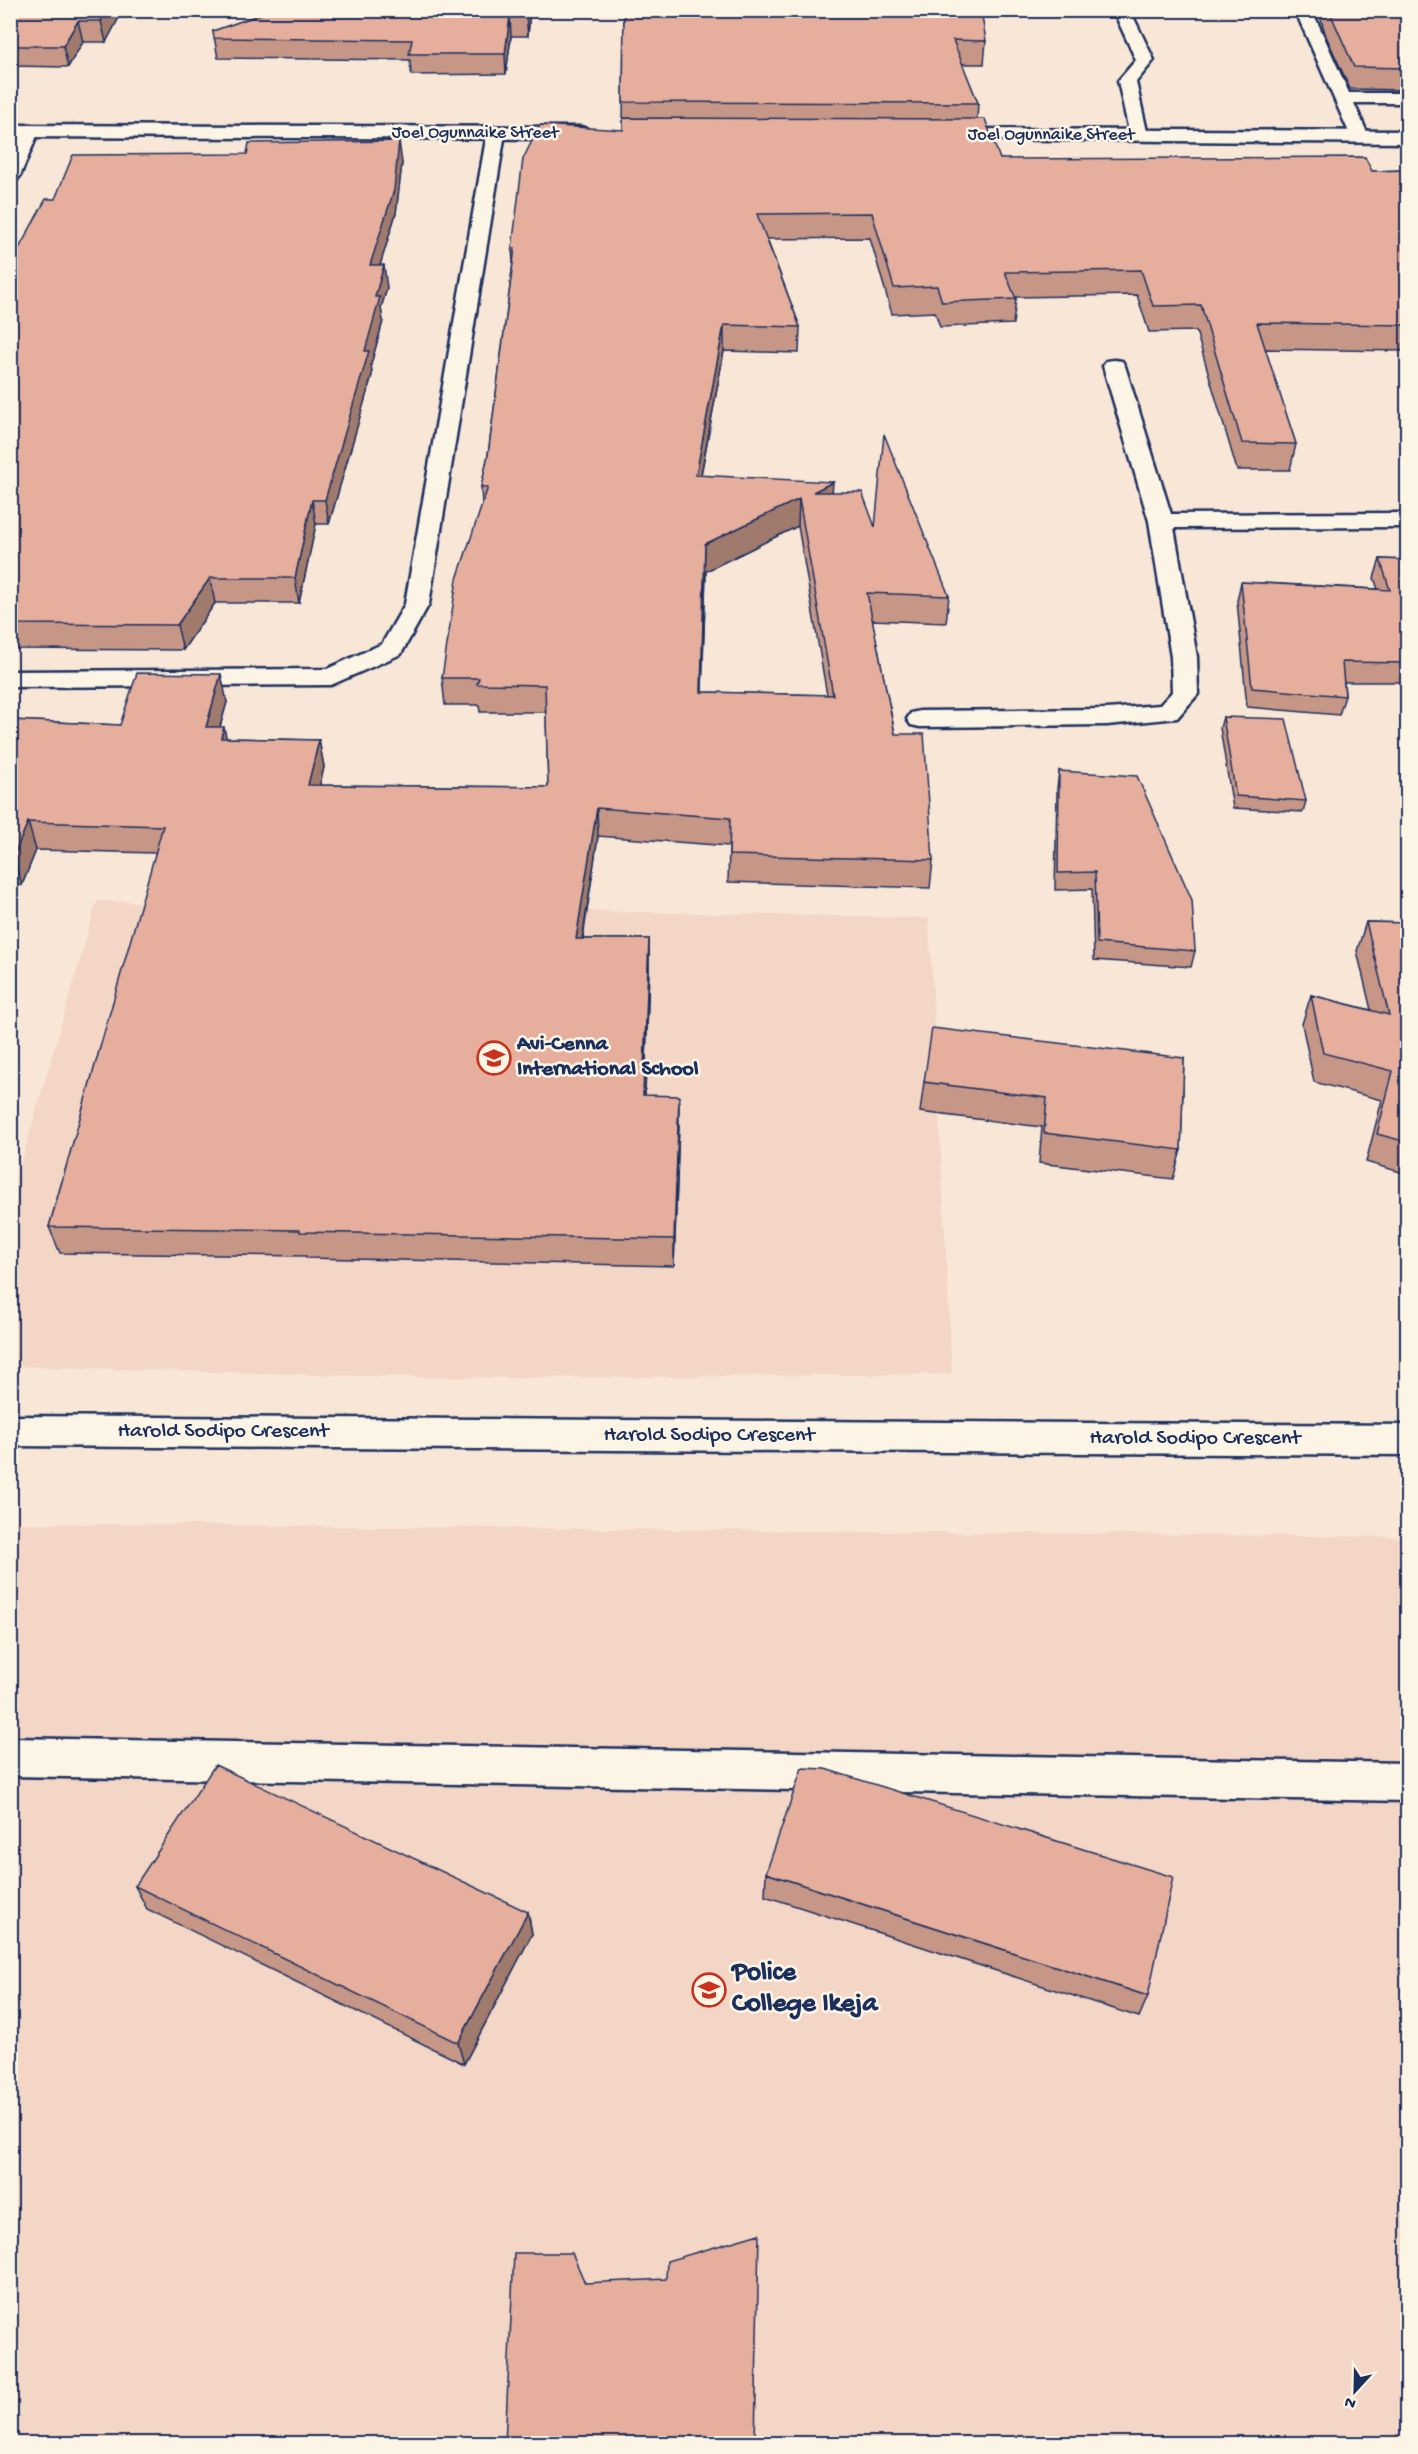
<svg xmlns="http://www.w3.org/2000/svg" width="1418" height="2454" font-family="'Gochi Hand',sans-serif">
<rect width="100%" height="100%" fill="#f8e7d7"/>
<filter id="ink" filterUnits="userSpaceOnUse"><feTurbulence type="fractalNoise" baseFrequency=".0167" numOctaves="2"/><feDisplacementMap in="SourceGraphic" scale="12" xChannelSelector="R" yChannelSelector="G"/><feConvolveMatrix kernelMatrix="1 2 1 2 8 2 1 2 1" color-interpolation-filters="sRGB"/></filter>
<g filter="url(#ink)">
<!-- built -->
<path fill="#f3d6c6" d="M97 901 929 918 952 1374 510 1378 360 1376 11 1366V1197Z
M10 1523 1407 1537V2443H11Z"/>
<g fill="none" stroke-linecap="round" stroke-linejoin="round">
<defs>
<path id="service" d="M1113 10H1130L1154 60 1136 82 1148 136 1146 140H1132L1130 136 1118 81 1136 60Z
M1295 10H1312L1349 93H1408V103H1354L1369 137 1367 141H1353L1351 137Z
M10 1738 1408 1763V1801L10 1776Z"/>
<path id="minor" d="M30 125 37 127 39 131 20 176 17 180 10 182C10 161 12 145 23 127Z
M496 127 503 129 505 133 429 604 401 654 331 685 10 687V671L327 669 382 644 405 604 487 133 489 129Z
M1114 360 1122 361 1125 366 1171 514 1408 513V527L1174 528 1197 657 1198 694 1177 718 1107 725 920 727 911 725 907 719 911 713 920 711 1107 709 1160 705 1172 692 1171 657 1149 521 1103 366 1106 361Z
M10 1416 1408 1425V1455L10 1446Z"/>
<path id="tertiary" d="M10 125 581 127 588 129 590 133 588 137 581 139 10 137Z
M947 129 1408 131V143L940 139 938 135 940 131Z"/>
</defs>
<!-- service casing -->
<use href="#service" stroke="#1b2f5e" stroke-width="5"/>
<!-- minor casing -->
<use href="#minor" stroke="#1b2f5e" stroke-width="5"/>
<!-- tertiary casing -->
<use href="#tertiary" stroke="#1b2f5e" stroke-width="5"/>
<!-- service -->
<use href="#service" fill="#fcf5e5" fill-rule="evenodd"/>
<!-- minor -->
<use href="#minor" fill="#fcf5e5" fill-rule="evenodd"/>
<!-- tertiary -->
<use href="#tertiary" fill="#fcf5e5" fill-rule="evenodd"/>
</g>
<!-- wall -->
<path fill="#c69687" stroke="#1b2f5e" stroke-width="1.5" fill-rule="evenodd" d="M10 10H123L106 42H83L68 67 10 66Z
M273 10H530L528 36H511L506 74 411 75 410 60 218 58 213 31Z
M624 10 986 41 984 64H962L978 103 977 119 1000 159 1372 171 1407 170V351L1265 349 1296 444 1290 470H1237L1196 331 1149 332 1137 295 1015 297 1016 299 1013 324 940 327 935 312 892 314 870 238 767 239 800 327 799 353 724 351 701 475 832 492 875 527 949 596 946 623 872 620 895 734 933 860 930 888 728 882 729 846 598 836 583 939H649V967L645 1095 679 1123 674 1266 306 1258V1256L60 1253 49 1227 156 853 36 850 22 885 10 884V720L120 725 227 702 220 727 226 738 319 740 324 767 320 785 548 787 546 712H480L479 705H445L442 678 482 505 481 487 488 455 513 263 512 248 623 130ZM798 526 827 695 702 692 706 571Z
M1318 10H1407V90L1350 89 1326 36Z
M402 163 396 213 380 265 387 288 381 308 383 321 371 364 372 375 329 524H316L299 603H215L183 650 10 649V265L55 199Z
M1380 559 1407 560V682H1344L1345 696 1339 715 1247 707 1237 601 1241 582 1378 589 1374 578Z
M1223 717 1306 801 1303 812 1233 808 1220 728Z
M1059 771 1195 951 1191 967 1094 960 1092 889 1055 890 1057 788Z
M1366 922 1407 923V1174L1366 1162 1382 1100 1314 1082 1302 1024 1311 995 1371 1010 1357 951Z
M1184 1058 1181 1150 1173 1179 1039 1163 1042 1127 920 1112 924 1082Z
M766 1873 1148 1996 1139 2017 765 1896Z
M135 1886 528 1912 532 1934 464 2064 147 1909Z"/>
<!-- shaded-wall -->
<path fill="#a17a6e" stroke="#1b2f5e" stroke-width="1.5" d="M107 10H123L106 42 101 21Z
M527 10H530L528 36 526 16Z
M510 16 511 36 506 74 505 54Z
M78 21 83 42 68 67 63 46Z
M399 141 402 163 396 213 373 288 370 265Z
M384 265 387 288 381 308 383 321 371 364 372 375 329 524 325 500 365 351 375 297Z
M724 325V351L696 501V475Z
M833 482 831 509 813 492Z
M799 499 798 526 706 571 701 719V692L705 544Z
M312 500 316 524 299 603 295 578Z
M210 578 215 603 183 650 177 625Z
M221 674 227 702 212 754 206 727Z
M224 727 230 755 221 738Z
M319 740 324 767 313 812 308 785Z
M597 808 598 836 578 966 576 939Z
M28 822 36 850 22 885 13 857Z
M649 939V967L644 1122 643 1095Z
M679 1096V1123L674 1266V1239Z
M528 1912 532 1934 464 2064 458 2043Z"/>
<!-- building -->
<path fill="#e6af9d" stroke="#1b2f5e" stroke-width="1.5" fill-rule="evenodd" d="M10 10H107L101 21H78L63 46H10Z
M273 10H527L526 16H510L505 54H409L412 40 214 38 213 31Z
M624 10H981L986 41 953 40 978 103 623 102Z
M1329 10H1407V68L1354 67Z
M623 118 985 119 1000 159 1365 157 1372 171 1407 170V325L1257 323 1296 444 1242 443 1201 305 1153 306 1141 270 1005 272 1016 299 942 302 937 286 894 288 872 213 757 214 800 327 724 325 696 475 833 482 813 492H862L875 527 884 434 949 596 867 593 895 734H924L933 860 729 855 730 818 597 808 576 939H649L643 1095 679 1096 674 1239 300 1232V1230L49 1227 163 826 28 822 13 857H10V720L120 725 137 673 221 674 206 727H224L221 738 319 740 308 785 548 787 545 685 477 684 479 678H442L457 579 488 487H481L488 455 515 248H512L523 159 540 125 623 130ZM799 499 833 695 701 692 705 544Z
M399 141 394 190 370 265H384L375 297H380L365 351H369L325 500H312L295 578H210L177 625 10 624V265L46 199H55L73 155 247 154 249 143Z
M1380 559 1407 560V663L1342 662 1345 696 1252 688 1241 582 1390 590Z
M1223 717 1286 719 1306 801 1236 796Z
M1059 771 1137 776 1192 900 1195 951 1097 943 1095 872 1058 873Z
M1366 922 1407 923V1142L1377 1134 1393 1071 1323 1053 1311 995 1389 1015Z
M932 1028 1184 1058 1181 1150 1044 1133 1047 1098 924 1082Z
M215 1765 528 1912 458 2043 135 1886Z
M802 1768 825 1769 1173 1877 1148 1996 766 1873Z
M759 2234 755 2444H505L514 2253H572L585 2283 666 2279 667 2261Z"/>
</g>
<!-- icons -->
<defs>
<symbol id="school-ring" viewBox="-11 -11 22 22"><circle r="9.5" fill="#fcf5e5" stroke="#c8321e" stroke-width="1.5"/><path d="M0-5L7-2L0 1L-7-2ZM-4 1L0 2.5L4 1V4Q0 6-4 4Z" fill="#c8321e"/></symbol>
</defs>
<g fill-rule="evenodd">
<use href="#school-ring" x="475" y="1039" width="38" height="38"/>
<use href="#school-ring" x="690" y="1971" width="38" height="38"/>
</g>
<g text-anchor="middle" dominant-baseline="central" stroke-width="5" stroke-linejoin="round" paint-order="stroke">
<!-- far-street labels -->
<g font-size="18" fill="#1b2f5e" stroke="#fcf5e5">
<text x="475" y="133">Joel Ogunnaike Street</text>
<text x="1051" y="135">Joel Ogunnaike Street</text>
</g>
<!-- poi labels -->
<g font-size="22" font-weight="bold" fill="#1b2f5e" stroke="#fcf5e5" text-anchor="start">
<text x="517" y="1045">Avi-Cenna<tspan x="517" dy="25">International School</tspan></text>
</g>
<!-- street labels -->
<g font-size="22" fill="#1b2f5e" stroke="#fcf5e5">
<text x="223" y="1432">Harold Sodipo Crescent</text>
<text x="709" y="1436">Harold Sodipo Crescent</text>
<text x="1195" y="1439">Harold Sodipo Crescent</text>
</g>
<!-- near-poi labels -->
<g font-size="27" font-weight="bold" fill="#1b2f5e" stroke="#fcf5e5" text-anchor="start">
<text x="732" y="1974">Police<tspan x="732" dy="31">College Ikeja</tspan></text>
</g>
</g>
<!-- margin -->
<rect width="1418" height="2454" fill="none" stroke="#fcf5e5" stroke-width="36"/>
<rect x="18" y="18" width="1382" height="2418" fill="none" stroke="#1b2f5e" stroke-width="2" filter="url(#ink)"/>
<!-- north arrow -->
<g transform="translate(1355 2391) rotate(202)" stroke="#fcf5e5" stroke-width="4.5" paint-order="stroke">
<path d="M0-4.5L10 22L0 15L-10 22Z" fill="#1b2f5e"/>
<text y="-9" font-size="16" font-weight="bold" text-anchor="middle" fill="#1b2f5e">N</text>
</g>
</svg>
